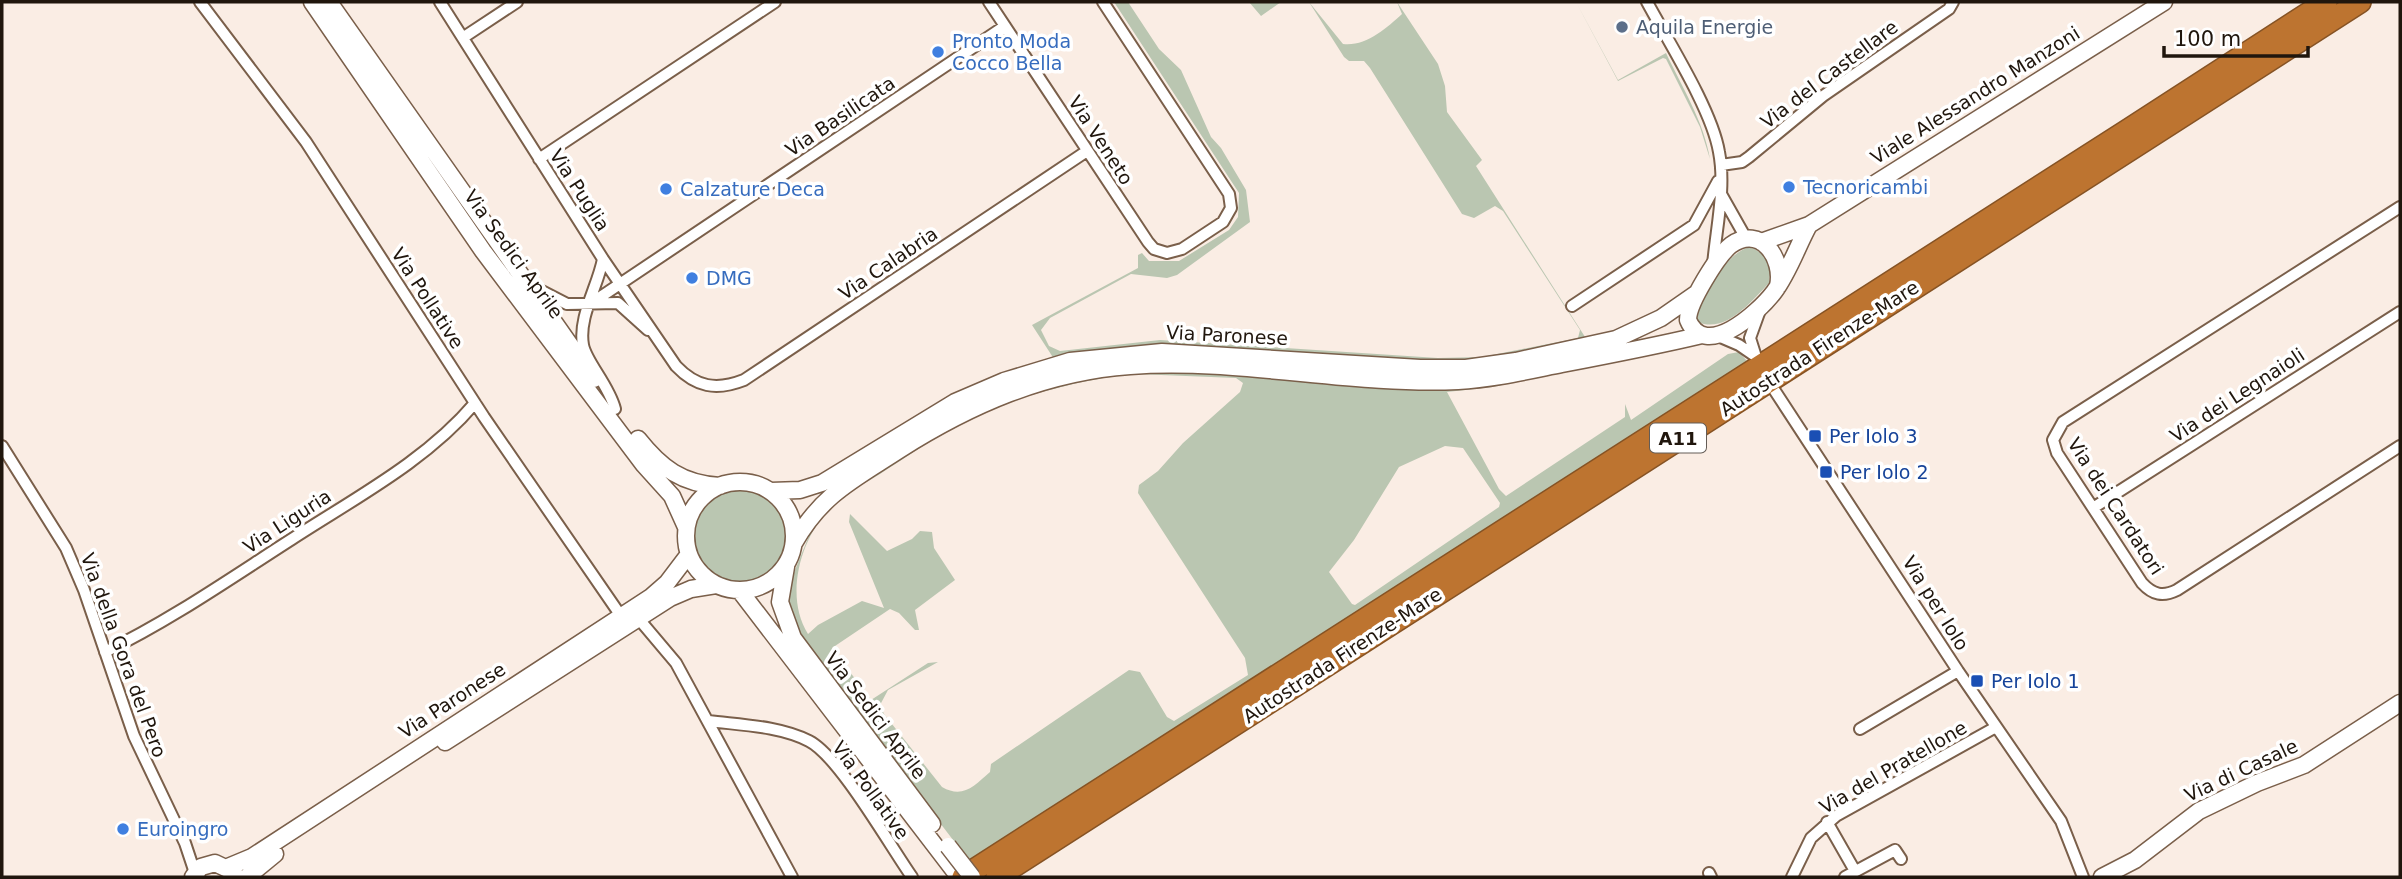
<svg xmlns="http://www.w3.org/2000/svg" width="2402" height="879" font-family="'DejaVu Sans',sans-serif">
<rect width="100%" height="100%" fill="#faede4"/>
<!-- green -->
<path fill="#bac6b1" fill-rule="evenodd" d="M1114 2H1128L1159 49 1181 70 1211 137 1221 148 1246 190 1250 222 1177 275 1167 278 1131 274 1050 318 1041 330 1049 346 1060 351 1160 340 1438 358 1482 357 1578 338 1580 330 1503 211 1495 206 1474 218 1462 214 1370 68 1364 61H1349L1344 57 1309 2 1343 44C1365 47 1387 28 1402 14L1397 2 1438 64 1445 86 1447 112 1482 160 1476 166 1587 340 1501 357 1445 363 1144 346 1054 359 1032 325 1138 268V255L1142 253 1149 261H1179L1229 230 1238 217 1239 193Z
M1249 2H1281L1261 16Z
M1576 2 1618 80 1666 53C1682 87 1704 122 1710 159L1700 127 1666 59 1663 58 1618 81Z
M1751 247 1766 256 1771 264 1769 283C1751 302 1725 334 1698 322L1694 315C1705 295 1727 250 1751 247Z
M1739 352 1748 362 970 862 797 637 788 603 793 575 813 526 838 498 940 432 1017 397 1083 379 1121 373 1179 371 1398 386 1602 362V365L1492 387 1447 392 1499 489 1506 496 1625 417V404L1631 420 1728 354ZM1136 374 1236 378 1243 383 1240 392 1183 443 1158 471 1139 485 1138 493 1245 658 1248 675 1174 721 1167 717 1140 672 1129 670 991 764 990 772C974 786 963 799 942 787L884 714 880 705 888 690 938 662 928 663 871 700 832 648 890 609 899 613 915 630H919L915 610 955 580 934 548 932 532 920 531 912 539 887 551 850 514 849 522 884 608 862 601 818 625 808 634C783 594 802 533 835 503 848 491 866 483 880 474 920 448 961 419 1006 403 1049 389 1091 378 1136 374ZM1445 446 1463 448 1500 503 1499 507 1355 605 1352 604 1329 572 1354 540 1399 467Z
M693 538a48 48 0 1 1 96 0a48 48 0 1 1-96 0Z"/>
<g fill="none" stroke-linecap="round" stroke-linejoin="round">
<defs>
<path id="street" d="M200 2 306 142 484 417 621 616
M440 2 603 259 676 366C696 387 716 391 744 380L1087 151
M989 2 1148 242 1154 249 1167 253 1182 249 1223 222 1231 208 1229 194 1103 2
M1647 2C1668 41 1712 110 1719 152 1726 188 1716 229 1713 265
M464 37 517 2
M539 159 775 2
M1721 165 1742 162 1749 157 1823 96 1949 9 1953 2
M1721 194 1747 240
M2400 207 2063 422 2053 440 2057 453 2142 583C2153 595 2163 597 2177 590L2400 446
M603 259C598 286 578 317 583 345 586 362 609 385 615 409
M532 286 567 304 618 303 648 330
M590 304 1005 26
M1572 306 1694 225 1718 181
M1718 336 1739 345 1755 356
M1756 357 1750 338 1759 313
M1773 388 1958 671 2061 821 2083 877
M2 446 66 548 84 590 134 736 185 843 195 873
M2093 508 2400 312
M638 618 676 663 792 877
M105 652C171 620 231 578 292 539 355 498 426 461 475 403
M709 721C741 725 780 726 809 741 839 756 890 846 912 877
M1860 729 1958 671
M1827 822 1855 871
M1709 873 1711 877
M1792 877 1811 838 1836 816 1996 727
M1845 877 1895 850 1901 859"/>
<path id="secondary" d="M312 2 483 251 644 465 672 496 686 527
M329 2 594 379
M1761 242 1809 225 2164 2
M1778 286C1784 259 1761 224 1731 245 1718 255 1688 303 1688 320 1705 361 1758 313 1774 292 1789 272 1797 247 1809 225
M638 439C661 468 682 484 720 486
M686 536a54 54 0 1 1 108 0a54 54 0 1 1-108 0Z
M771 491 800 490 822 483 955 402 1004 381 1070 361 1162 352 1420 368H1466L1516 361 1616 339 1661 318 1697 293
M794 543C822 494 853 480 899 450 970 405 1045 372 1130 366 1239 358 1349 386 1458 381 1493 379 1527 371 1562 364 1609 355 1656 346 1702 335
M786 567 780 602 793 638 932 824
M740 591 959 877
M445 742 670 598 691 589 716 585
M228 867 252 857 651 597 667 583 689 554
M193 877 201 867 215 863 234 872
M247 877 275 854
M2102 877 2135 860 2199 811 2257 783 2304 765 2400 703"/>
<path id="highway" d="M963 877C1416 584 1873 296 2326 2
M997 877 2360 2"/>
</defs>
<!-- street casing -->
<use href="#street" stroke="#7a5f4a" stroke-width="14"/>
<!-- secondary casing -->
<use href="#secondary" stroke="#7a5f4a" stroke-width="19"/>
<!-- highway casing -->
<use href="#highway" stroke="#865324" stroke-width="24"/>
<!-- street -->
<use href="#street" stroke="#fff" stroke-width="10"/>
<!-- secondary -->
<use href="#secondary" stroke="#fff" stroke-width="16"/>
<!-- highway -->
<use href="#highway" stroke="#bd7430" stroke-width="21"/>
<defs>
<path id="secondary-bridge" d="M948 846 972 877"/>
</defs>
<!-- secondary-bridge casing -->
<use href="#secondary-bridge" stroke="#7a5f4a" stroke-width="19" stroke-linecap="butt"/>
<!-- secondary-bridge -->
<use href="#secondary-bridge" stroke="#fff" stroke-width="16"/>
</g>
<!-- markers -->
<circle fill="#5c6f8a" stroke="#fff" stroke-width="2.5" cx="1622" cy="27" r="7"/>
<g fill="#3f7fe0" stroke="#fff" stroke-width="2.5">
<circle cx="938" cy="52" r="7"/>
<circle cx="1789" cy="187" r="7"/>
<circle cx="666" cy="189" r="7"/>
<circle cx="692" cy="278" r="7"/>
<circle cx="123" cy="829" r="7"/>
</g>
<g fill="#1a4fb4" stroke="#fff" stroke-width="2.5">
<rect x="1808" y="429" width="14" height="14" rx="3.5"/>
<rect x="1819" y="465" width="14" height="14" rx="3.5"/>
<rect x="1970" y="674" width="14" height="14" rx="3.5"/>
</g>
<g text-anchor="middle" dominant-baseline="central" stroke-width="7" stroke-linejoin="round" paint-order="stroke">
<!-- shield labels -->
<rect fill="#fff" stroke="#635c56" stroke-width="2" x="1650" y="423.5" width="56" height="29" rx="5"/>
<g font-size="18" font-weight="bold" fill="#20160d">
<text x="1678" y="438">A11</text>
</g>
<!-- service labels -->
<g font-size="19" fill="#4e5e75" stroke="#fff" text-anchor="start">
<text x="1636" y="27">Aquila Energie</text>
</g>
<!-- shop labels -->
<g font-size="19" fill="#366cbe" stroke="#fff" text-anchor="start">
<text x="952" y="41">Pronto Moda<tspan x="952" dy="22">Cocco Bella</tspan></text>
<text x="1803" y="187">Tecnoricambi</text>
<text x="680" y="189">Calzature Deca</text>
<text x="706" y="278">DMG</text>
<text x="137" y="829">Euroingro</text>
</g>
<!-- street labels -->
<g font-size="19" fill="#20160d" stroke="#fff">
<text transform="translate(1829 74) rotate(-37)">Via del Castellare</text>
<text transform="translate(1975 95) rotate(-32)">Viale Alessandro Manzoni</text>
<text transform="translate(840 116) rotate(-34)">Via Basilicata</text>
<text transform="translate(1101 140) rotate(57)">Via Veneto</text>
<text transform="translate(580 190) rotate(57)">Via Puglia</text>
<text transform="translate(514 254) rotate(54)">Via Sedici Aprile</text>
<text transform="translate(888 263) rotate(-34)">Via Calabria</text>
<text transform="translate(428 298) rotate(57)">Via Pollative</text>
<text transform="translate(1227 335) rotate(3)">Via Paronese</text>
<text transform="translate(1819 348) rotate(-33)">Autostrada Firenze-Mare</text>
<text transform="translate(2237 395) rotate(-33)">Via dei Legnaioli</text>
<text transform="translate(2116 506) rotate(57)">Via dei Cardatori</text>
<text transform="translate(287 521) rotate(-33)">Via Liguria</text>
<text transform="translate(1936 603) rotate(58)">Via per Iolo</text>
<text transform="translate(124 655) rotate(70)">Via della Gora del Pero</text>
<text transform="translate(1342 655) rotate(-33)">Autostrada Firenze-Mare</text>
<text transform="translate(452 700) rotate(-33)">Via Paronese</text>
<text transform="translate(876 715) rotate(53)">Via Sedici Aprile</text>
<text transform="translate(1893 767) rotate(-30)">Via del Pratellone</text>
<text transform="translate(2241 770) rotate(-25)">Via di Casale</text>
<text transform="translate(871 790) rotate(54)">Via Pollative</text>
</g>
<!-- transit labels -->
<g font-size="19" fill="#164399" stroke="#fff" text-anchor="start">
<text x="1829" y="436">Per Iolo 3</text>
<text x="1840" y="472">Per Iolo 2</text>
<text x="1991" y="681">Per Iolo 1</text>
</g>
</g>
<!-- border -->
<rect width="2402" height="879" fill="none" stroke="#20160d" stroke-width="7"/>
<!-- scale -->
<path d="M2164 46v10h144v-10" fill="none" stroke="#20160d" stroke-width="3.5"/>
<text x="2174" y="46" font-size="21" fill="#20160d" stroke="#ffffff" stroke-width="5" paint-order="stroke">100 m</text>
</svg>
